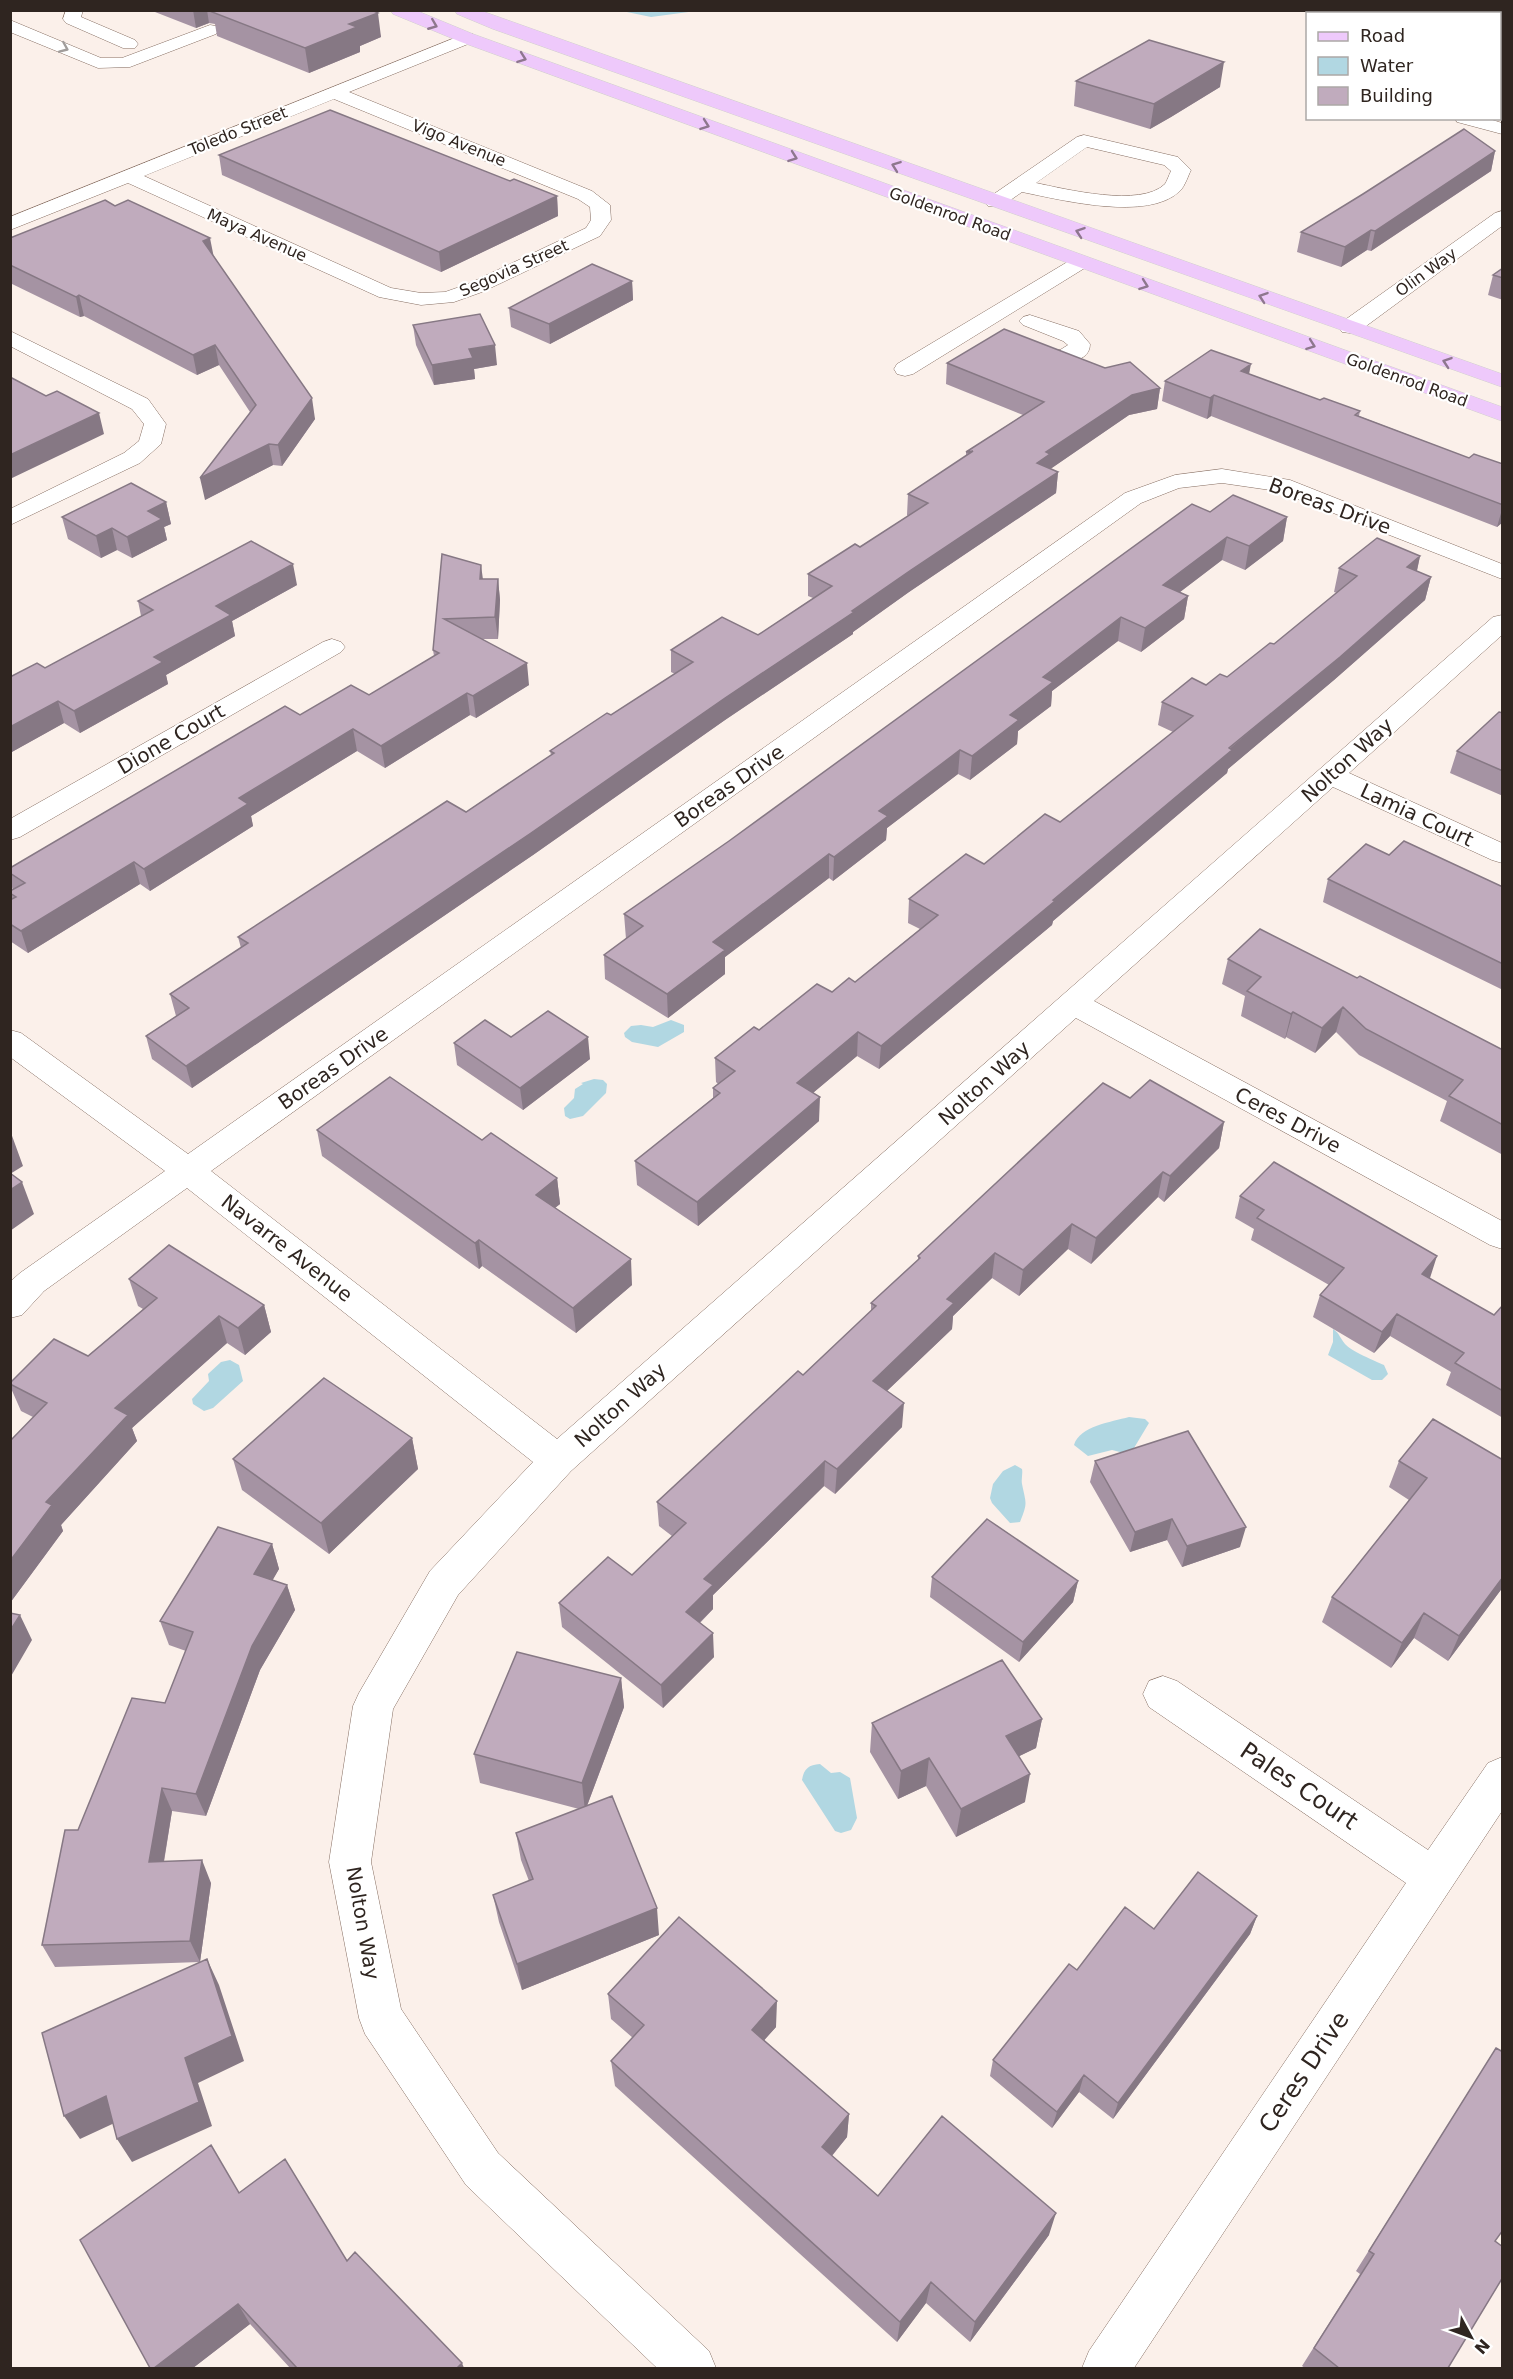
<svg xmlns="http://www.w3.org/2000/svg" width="1513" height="2379" font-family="'DejaVu Sans',sans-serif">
<rect width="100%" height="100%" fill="#fbf0ea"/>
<!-- water -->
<path fill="#b1d7e2" d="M622 11H696L651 17Z
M671 1020 684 1025V1032L658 1047 632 1042 625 1037 624 1033 631 1026 641 1025 653 1027Z
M594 1079 603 1080 607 1084 606 1093 583 1116 570 1119 565 1116 564 1108 574 1098 575 1089 583 1084 581 1083Z
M1333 1329C1340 1334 1340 1338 1345 1344 1351 1351 1375 1361 1384 1365L1388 1374 1382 1380H1372L1328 1355 1333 1342Z
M230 1360 239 1365 243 1381 213 1408 204 1411 193 1404 192 1399 209 1381 208 1374 221 1362Z
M1129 1417 1145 1419 1149 1423 1134 1448 1124 1453 1112 1450 1088 1456 1074 1445C1080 1426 1111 1422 1129 1417Z
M1015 1465 1022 1469C1023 1474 1021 1479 1022 1484 1026 1504 1028 1502 1020 1522L1010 1523 992 1503 990 1498 993 1484 1003 1471Z
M820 1764 831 1773 840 1772 850 1778 857 1818 851 1830 841 1833 835 1831 802 1780C804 1768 809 1765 820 1764Z"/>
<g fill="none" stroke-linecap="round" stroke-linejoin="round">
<!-- stream -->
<path fill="#b1d7e2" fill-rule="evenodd" d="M1355 10H1366L1373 14H1362Z
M1500 44 1502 45V49L1500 48Z"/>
<defs>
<path id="minor" d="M66 10H83L81 17 135 40 138 44 135 48H123L66 23 63 19Z
M10 20 101 58H122L210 25 216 26 219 30 216 34 130 67 98 68 10 32Z
M467 33 473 34 476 38 473 42 349 92 592 191 610 205 611 220 600 236 482 292 454 302 421 305 379 297 128 183 10 230V217ZM334 99 578 199 590 207 591 220 586 228 468 284 445 292 421 293 391 288 144 176Z
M1455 118H1486L1502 123V134L1457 122Z
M1084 135 1178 157 1191 170C1188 176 1185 186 1180 191 1148 222 1062 200 1022 192L1002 206H988L985 202 988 198 1077 137ZM1087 147 1164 165 1171 171C1169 175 1167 181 1165 184 1141 208 1065 189 1036 183Z
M1502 211V226L1358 332 1350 333 1342 332 1339 327 1342 322 1495 213Z
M1081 256 1088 258 1091 262 1088 266 913 374 905 376 897 374 894 369 897 364 1074 258Z
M1030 315 1079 331 1090 344C1090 367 1053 362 1039 359L1036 354 1039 349 1047 348 1060 350 1068 345 1063 341 1023 325 1019 321 1023 317Z
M10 331 148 399 166 424 161 444 140 463 10 525V509L124 453 139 441 144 424 132 409 10 346Z
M1222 469 1290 480 1502 564V579L1277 491 1222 483 1179 488 1141 503 211 1171 557 1439 1493 617 1502 615V635L1349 773 1502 843V863L1492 860 1333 787 1094 1001 1502 1221V1249L1490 1245 1076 1018 571 1471 458 1595 393 1709 371 1862 401 2009 498 2153 709 2351 716 2368H657L466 2185 365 2034 359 2018 329 1862 353 1706 359 1693 430 1571 533 1462 187 1188 44 1291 22 1315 10 1318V1282L20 1273 165 1171 10 1057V1030L21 1033 188 1154 1125 493 1175 475Z
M332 639 341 642 345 647 341 652 20 837 10 840V819L323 642Z
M1163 1676 1177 1681 1428 1850 1488 1763 1502 1757V1811L1134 2368H1082L1089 2351 1406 1883 1149 1707 1143 1694 1149 1681Z"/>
<path id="major" d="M391 10H415L473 34 1502 407V421L461 42 393 14Z
M455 10H479L1502 374V387L493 29 457 14Z"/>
</defs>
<!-- minor casing -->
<use href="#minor" stroke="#866e62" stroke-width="1"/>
<!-- major casing -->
<use href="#major" stroke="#d1cfce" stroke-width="1"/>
<!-- minor -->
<use href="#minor" fill="#fff" fill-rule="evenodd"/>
<!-- major -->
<use href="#major" fill="#eec9fb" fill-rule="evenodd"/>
</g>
<!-- wall -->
<path fill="#a593a3" d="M154 10H372L381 37 360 46V52L309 73 217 36 215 24 209 23 196 28 155 12Z
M1076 81 1220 87 1171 117 1150 129 1074 106Z
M1495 151 1491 171 1371 251 1367 250 1341 267 1297 252 1301 232Z
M219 155 510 181 557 196 558 216 441 272 222 175Z
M10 238 214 256 315 419 282 466 273 465 205 500 250 412 219 365 197 375 84 316 80 317 10 283Z
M1503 268V300L1488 295 1493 275Z
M632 281 633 300 550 344 511 327 509 308Z
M413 325 497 365 474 369 475 379 434 385 416 345Z
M947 363 1105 368 1160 388 1157 409 1129 415 1050 469 1058 472 1056 493 909 592 853 632V634L725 720 533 855 192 1088 152 1059 146 1036 176 1016 170 994 241 948 238 937 466 812 551 755 550 751 611 715 675 674 671 672V650L758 635 813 598 808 596V574L860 547 908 516 907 515 908 494 966 456V452L1023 415 946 384Z
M1249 374 1320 400 1360 411 1359 416 1469 458 1503 464V522L1497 527 1211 416 1207 419 1162 401 1165 381Z
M166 502 171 524 164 527 167 540 132 558 117 550 101 558 68 539 62 517Z
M1210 512 1287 517 1283 541 1245 570 1222 560 1180 592 1188 596 1184 619 1141 652 1118 641 1052 691 1051 706 1018 731 1017 744 970 780 958 774 887 828 886 840 833 881 829 878 725 957V974L668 1018 605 979 604 955 626 939 624 914Z
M442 554 483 579H498L500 600 498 639H483L529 685 476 718 470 715 385 768 357 751 251 816 253 826 150 891 140 884 28 953 10 941V900L12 899 10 891 13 890 10 882V868L300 715 369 695 434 656 433 650Z
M1420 556 1417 571 1431 577 1425 600 1334 680 1228 769 1227 773 1053 921 1052 925 879 1069 857 1056 813 1093 819 1121 698 1226 637 1185 635 1161 713 1098V1088L718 1084 716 1082 715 1058 759 1030 832 992 855 982 920 929 908 923 909 899 984 864 1060 822 1173 732 1158 725 1162 702 1227 677 1274 644 1337 593 1334 592 1339 568Z
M297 585 232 621 235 636 166 675 168 684 80 733 64 723 10 753V677L45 668 141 616 138 601Z
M1503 713V796L1450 773 1457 751Z
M1389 855 1503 887V990L1323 902 1328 879Z
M1228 959 1357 978 1503 1050V1155L1440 1121 1447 1101 1359 1055 1336 1032 1315 1053 1286 1037 1285 1039 1241 1016 1245 996 1222 984Z
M511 1037 590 1059 523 1110 457 1065 454 1043Z
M1130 1098 1224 1122 1219 1148 1164 1202 1158 1197 1091 1264 1068 1249 1019 1296 992 1278 953 1316 952 1329 887 1391 902 1427 835 1494 824 1486 713 1595V1609L700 1623 714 1657 663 1708 562 1627 559 1603 632 1575 672 1536 659 1526 657 1502 803 1375 871 1311V1303L918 1260V1256Z
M317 1130 482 1140 557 1178 560 1204 555 1208 632 1285 576 1333 482 1266 479 1269 322 1156Z
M1240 1196 1429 1278 1494 1315 1503 1305V1418L1446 1385 1451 1372 1390 1336 1374 1353 1313 1317 1320 1295 1329 1285 1251 1240 1254 1229 1235 1218Z
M129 1279 264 1305 271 1332 245 1355 227 1343 132 1428 137 1441 61 1525 63 1531 10 1603 33 1417 21 1411 10 1386V1383L88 1356 143 1309 138 1306Z
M412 1438 418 1469 329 1554 242 1490 233 1459Z
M1503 1460V1587L1448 1661 1414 1638 1391 1668 1322 1622 1332 1597 1409 1500 1389 1487 1399 1461Z
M1095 1461 1240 1547 1182 1567 1167 1540 1130 1552 1090 1482Z
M272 1544 279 1569 272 1580 287 1585 295 1610 260 1670 206 1816 172 1811 164 1862 211 1883 200 1962 55 1967 42 1945 165 1703 186 1651 169 1645 160 1621Z
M932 1577 1078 1581 1073 1602 1019 1662 930 1597Z
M621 1678 624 1707 587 1806 659 1935 522 1990 499 1922 493 1895 529 1881 521 1860 516 1833 579 1809 480 1783 474 1754Z
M1042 1719 1036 1748 1019 1756 1025 1802 956 1837 926 1786 898 1799 870 1752 872 1723Z
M1257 1916 1250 1934 1113 2119 1079 2092 1052 2128 990 2076 993 2060 1077 1970 1154 1929Z
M608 1994 776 2027 764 2040 849 2114 847 2137 832 2156 878 2196 1049 2235 970 2342 926 2303 897 2342 615 2086 611 2061 633 2038 611 2019Z
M1496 2048 1495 2241 1448 2368H1305L1302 2366 1360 2274 1356 2271Z
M239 2193 347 2261 464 2368H290L250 2324 193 2368H150Z"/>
<!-- shaded-wall -->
<path fill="#867884" d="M193 10H207L209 23 196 28Z
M378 13 381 37 360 46V52L309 73 305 48 349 24Z
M1224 62 1220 87 1171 117 1150 129 1154 104Z
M1495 151 1491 171 1371 251 1375 231Z
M557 196 558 216 441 272 439 252Z
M1371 230 1367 250 1341 267 1345 247Z
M210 238 214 258 203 241Z
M632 281 633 300 550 344 549 324Z
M79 295 84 316 80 317 76 297Z
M215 345 219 365 197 375 193 355Z
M495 345 497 365 474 369 475 379 434 385 432 365 469 349Z
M1251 364 1247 385 1241 371Z
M1160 388 1157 409 1129 415 1049 470 1037 463 1046 452 1132 395Z
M1214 395 1211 416 1207 419 1210 398Z
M312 398 315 419 282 466 278 445Z
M99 413 104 434 10 479V455Z
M269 444 273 465 205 500 200 478Z
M1058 472 1056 493 909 592 853 632V634L725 720 533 855 192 1088 186 1066 911 570Z
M166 502 171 524 164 527 167 540 132 558 127 537 148 511Z
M1503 506V522L1497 527Z
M1287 517 1283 541 1245 570 1249 546Z
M112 528 117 550 101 558 96 536Z
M1227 537 1222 560 1159 608 1163 585Z
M1420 556 1415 579 1407 567Z
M293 564 297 585 232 621 235 636 166 675 168 684 80 733 74 711 154 657 216 606Z
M481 565 484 587 480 579Z
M1431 577 1425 600 1334 680 1228 769 1227 773 1053 921 1052 925 879 1069 881 1046Z
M498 579 500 600 498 639 495 617Z
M1188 596 1184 619 1141 652 1145 628Z
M1121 617 1118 641 1052 691 1051 706 1018 731 1017 744 970 780 972 756 1010 715 1043 677Z
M527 663 529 685 476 718 473 696Z
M467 693 470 715 385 768 381 746Z
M58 701 64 723 10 753V727Z
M353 729 357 751 251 816 253 826 150 891 144 869 239 798Z
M960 750 958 774 887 828 886 840 833 881 834 857 879 811Z
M829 854V878L725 957V974L668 1018 667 994 713 942Z
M134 862 140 884 28 953 21 931Z
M1343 1007 1336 1032 1315 1053 1322 1028Z
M1293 1012 1286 1037 1285 1039 1291 1014Z
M858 1032 857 1056 796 1107 797 1083Z
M588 1037 590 1059 523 1110 520 1088Z
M820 1097 819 1121 698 1226 697 1202Z
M1224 1122 1219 1148 1164 1202 1170 1176Z
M11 1133 23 1166 10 1174V1134Z
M1163 1172 1158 1197 1091 1264 1096 1238Z
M557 1178 560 1204 539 1220 536 1195Z
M22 1182 34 1214 10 1231V1190Z
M1072 1224 1068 1249 1019 1296 1023 1270Z
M479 1240 482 1266 479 1269 475 1243Z
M995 1253 992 1278 953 1316 952 1329 871 1406 873 1381 947 1299Z
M1437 1256 1430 1278 1414 1296 1422 1274Z
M631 1259 632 1285 576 1333 573 1308Z
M264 1305 271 1332 245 1355 238 1328Z
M1397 1314 1390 1336 1374 1353 1382 1332Z
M219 1316 227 1343 132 1428 137 1441 61 1525 63 1531 10 1603V1561L46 1502 115 1408Z
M904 1403 902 1427 835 1494 837 1469Z
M412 1438 418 1469 329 1554 321 1523Z
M825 1461 824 1486 713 1595V1609L687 1635 686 1612 704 1579Z
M1172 1519 1167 1540 1130 1552 1135 1532Z
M1246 1527 1240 1547 1182 1567 1187 1546Z
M272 1544 279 1569 262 1599 254 1574Z
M1503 1577V1587L1448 1661 1459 1636Z
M1078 1581 1073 1602 1019 1662 1023 1642Z
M287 1585 295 1610 260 1670 206 1816 196 1794 252 1646Z
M1424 1613 1414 1638 1391 1668 1402 1643Z
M20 1615 32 1640 10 1678V1631Z
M713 1633 714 1657 663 1708 661 1685Z
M621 1678 624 1707 585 1811 582 1783Z
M1042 1719 1036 1748 1001 1765 1006 1736Z
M929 1758 926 1786 898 1799 901 1771Z
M1030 1774 1025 1802 956 1837 961 1809Z
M162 1788 172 1811 160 1884 149 1862Z
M202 1860 211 1883 200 1962 190 1941Z
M657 1908 659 1935 522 1990 517 1964Z
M1257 1916 1250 1934 1113 2119 1118 2103Z
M207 1959 219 1985 244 2061 198 2083 212 2126 132 2162 117 2139 185 2058Z
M777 2001 776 2027 752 2054V2030Z
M1084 2075 1079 2092 1052 2128 1057 2112Z
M106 2096 121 2120 80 2139 64 2116Z
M849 2114 847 2137 820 2170 822 2147Z
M1056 2213 1049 2235 970 2342 975 2322Z
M931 2282 926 2303 897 2342 900 2322Z
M238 2304 250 2324 193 2368H154Z
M462 2363 464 2368H457Z"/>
<!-- building -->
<path fill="#c0abbd" stroke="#867884" stroke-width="1.5" d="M214 10H372L378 13 349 24 357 27 305 48 212 12Z
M1149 40 1224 62 1154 104 1076 81Z
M330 110 510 181 514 179 557 196 439 252 219 155Z
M1464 129 1495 151 1375 231 1371 230 1345 247 1301 232 1363 194Z
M105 200 115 206 128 200 210 238 203 241 312 398 278 445 269 444 200 478 256 405 215 345 193 355 79 295 76 297 10 265V238Z
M592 264 632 281 549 324 509 308Z
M1503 268V278L1493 275Z
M480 314 495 345 469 349 473 358 432 365 413 325Z
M1004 329 1105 368 1130 362 1160 388 1132 395 1046 452 1050 454 1037 463 1058 472 911 570 852 611 854 612 725 698 531 833 186 1066 146 1036 189 1008 170 994 248 943 238 937 447 801 466 812 554 753 550 751 607 713 611 715 693 662 671 650 722 617 758 635 832 586 808 574 855 544 860 547 928 503 908 494 973 451 966 452 1044 402 947 363Z
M1211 350 1251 364 1241 371 1320 400 1324 398 1360 411 1355 415 1469 458 1474 454 1503 464V505L1214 395 1210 398 1165 381Z
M10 377 46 396 57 391 99 413 10 455Z
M131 483 166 502 148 511 162 519 127 537 112 528 96 536 62 517Z
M1233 495 1287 517 1249 546 1227 537 1163 585 1188 596 1145 628 1121 617 1043 677 1053 682 1010 715 1019 720 972 756 960 750 879 811 888 816 834 857 829 854 713 942 725 950 667 994 604 955 643 926 624 914 729 841 1192 504 1210 512Z
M1377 538 1420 556 1407 567 1431 577 1340 657 1229 748 1232 750 1053 900 1055 901 881 1046 858 1032 797 1083 820 1097 697 1202 635 1161 720 1093 713 1088 735 1071 715 1058 754 1027 759 1030 817 984 832 992 849 978 855 982 938 915 909 899 966 854 984 864 1045 814 1060 822 1193 716 1162 702 1192 678 1206 685 1220 674 1227 677 1270 643 1274 644 1357 576 1339 568Z
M251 541 293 564 216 606 231 615 154 657 163 662 74 711 58 701 10 727V677L37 663 45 668 153 610 138 601Z
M442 554 481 565 480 579H498L495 617 444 619 527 663 473 696 467 693 381 746 353 729 239 798 248 804 144 869 134 862 21 931 10 924V900L16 897 10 893V891L25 883 10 873V868L207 752 285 706 300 715 351 685 369 695 439 653 433 650Z
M1499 712 1503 713V771L1457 751Z
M1404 841 1503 887V964L1328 879 1366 844 1389 855Z
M1260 929 1357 978 1360 976 1503 1050V1125L1449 1096 1463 1080 1366 1029 1343 1007 1322 1028 1293 1012 1291 1014 1247 991 1261 977 1228 959Z
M548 1011 588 1037 520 1088 454 1043 485 1020 511 1037Z
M390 1077 482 1140 491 1133 557 1178 536 1195 631 1259 573 1308 479 1240 475 1243 317 1130Z
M1150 1080 1224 1122 1170 1176 1163 1172 1096 1238 1072 1224 1023 1270 995 1253 947 1299 954 1303 873 1381 904 1403 837 1469 825 1461 704 1579 713 1585 686 1612 713 1633 661 1685 559 1603 608 1557 632 1575 686 1523 657 1502 798 1371 803 1375 876 1306 871 1303 920 1258 918 1256 1103 1083 1130 1098Z
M1274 1162 1437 1256 1422 1274 1494 1315 1503 1305V1391L1455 1363 1464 1353 1397 1314 1382 1332 1320 1295 1344 1268 1257 1218 1264 1210 1240 1196Z
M10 1173 22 1182 10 1190Z
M169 1245 264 1305 238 1328 219 1316 115 1408 128 1415 46 1502 52 1505 10 1561V1441L47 1403 10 1384V1383L54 1339 88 1356 157 1298 129 1279Z
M324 1378 412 1438 321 1523 233 1459Z
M1433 1419 1503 1460V1577L1459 1636 1424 1613 1402 1643 1332 1597 1427 1478 1399 1461Z
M1188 1431 1246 1527 1187 1546 1172 1519 1135 1532 1095 1461Z
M987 1519 1078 1581 1023 1642 932 1577Z
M218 1527 272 1544 254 1574 287 1585 252 1646 196 1794 162 1788 149 1862 202 1860 190 1941 42 1945 65 1830H78L132 1698 165 1703 193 1632 160 1621Z
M10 1613 20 1615 10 1631Z
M517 1652 621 1678 582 1783 474 1754Z
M1002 1660 1042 1719 1006 1736 1030 1774 961 1809 929 1758 901 1771 872 1723Z
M612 1796 657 1908 517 1964 493 1895 533 1879 516 1833Z
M1198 1872 1257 1916 1118 2103 1084 2075 1057 2112 993 2060 1069 1964 1077 1970 1125 1907 1154 1929Z
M679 1917 777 2001 752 2030 849 2114 822 2147 878 2196 942 2116 1056 2213 975 2322 931 2282 900 2322 611 2061 644 2025 608 1994Z
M207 1959 232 2036 185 2058 199 2102 117 2139 106 2096 64 2116 42 2033Z
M1496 2048 1503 2052V2230L1495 2241 1503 2247V2277L1448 2368H1339L1314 2348 1374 2254 1369 2251Z
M211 2145 239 2193 285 2159 347 2261 355 2252 462 2363 457 2368H297L238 2304 154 2368H150L80 2240Z"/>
<!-- one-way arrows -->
<defs><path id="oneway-chevron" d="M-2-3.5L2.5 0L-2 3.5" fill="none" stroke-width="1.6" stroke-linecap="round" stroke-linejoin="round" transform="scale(1.5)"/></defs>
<g stroke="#8e778e">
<use href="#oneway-chevron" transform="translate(433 25) rotate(22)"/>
<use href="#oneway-chevron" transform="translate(522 58) rotate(20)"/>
<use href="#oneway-chevron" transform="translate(705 125) rotate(20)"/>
<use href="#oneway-chevron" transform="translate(793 157) rotate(20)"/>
<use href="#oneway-chevron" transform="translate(896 166) rotate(-160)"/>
<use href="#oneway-chevron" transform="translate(1080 232) rotate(-161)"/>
<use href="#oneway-chevron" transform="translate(1144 285) rotate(20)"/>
<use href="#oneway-chevron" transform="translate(1263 297) rotate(-161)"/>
<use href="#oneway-chevron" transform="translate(1311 345) rotate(20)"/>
<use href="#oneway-chevron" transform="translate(1447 362) rotate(-161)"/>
</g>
<use stroke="#a19d9b" href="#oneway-chevron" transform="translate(64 48) rotate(23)"/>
<g text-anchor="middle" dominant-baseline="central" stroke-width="4.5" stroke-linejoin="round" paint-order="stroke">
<!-- far-street labels -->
<g font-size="16" fill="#2f2520" stroke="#fff">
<text transform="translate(238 131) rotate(-22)">Toledo Street</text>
<text transform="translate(459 143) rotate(22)">Vigo Avenue</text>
<text transform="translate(950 214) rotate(20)">Goldenrod Road</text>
<text transform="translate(257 235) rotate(24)">Maya Avenue</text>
<text transform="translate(514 268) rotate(-24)">Segovia Street</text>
<text transform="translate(1426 272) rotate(-36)">Olin Way</text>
<text transform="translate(1407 380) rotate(20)">Goldenrod Road</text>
</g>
<!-- street labels -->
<g font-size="20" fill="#2f2520" stroke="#fff">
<text transform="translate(1330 506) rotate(20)">Boreas Drive</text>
<text transform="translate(171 739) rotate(-30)">Dione Court</text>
<text transform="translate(1347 760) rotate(-42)">Nolton Way</text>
<text transform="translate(729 786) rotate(-35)">Boreas Drive</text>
<text transform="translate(1417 815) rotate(25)">Lamia Court</text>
<text transform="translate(333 1068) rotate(-35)">Boreas Drive</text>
<text transform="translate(984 1083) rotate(-42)">Nolton Way</text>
<text transform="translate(1288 1120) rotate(28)">Ceres Drive</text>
<text transform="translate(287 1248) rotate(38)">Navarre Avenue</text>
<text transform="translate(620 1405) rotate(-42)">Nolton Way</text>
<text transform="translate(363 1923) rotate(80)">Nolton Way</text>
</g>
<!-- near-street labels -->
<g font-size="24" fill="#2f2520" stroke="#fff">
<text transform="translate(1299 1786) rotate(34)">Pales Court</text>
<text transform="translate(1304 2072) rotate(-56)">Ceres Drive</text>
</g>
</g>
<!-- border -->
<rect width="1513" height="2379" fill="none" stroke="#2f2520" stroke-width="24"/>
<!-- legend -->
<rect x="1306" y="12" width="195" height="108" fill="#ffffff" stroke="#aca8a6" stroke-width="1.5"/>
<rect x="1318" y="32" width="30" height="9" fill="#eec9fb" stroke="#aca8a6" stroke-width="1.5"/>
<text x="1360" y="42" font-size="18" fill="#2f2520">Road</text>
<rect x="1318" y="57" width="30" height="18" fill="#b1d7e2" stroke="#aca8a6" stroke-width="1.5"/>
<text x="1360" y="72" font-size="18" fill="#2f2520">Water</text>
<rect x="1318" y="87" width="30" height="18" fill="#c0abbd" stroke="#aca8a6" stroke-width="1.5"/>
<text x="1360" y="102" font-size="18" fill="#2f2520">Building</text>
<!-- north arrow -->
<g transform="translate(1471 2337) rotate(131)" stroke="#ffffff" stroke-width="4.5" paint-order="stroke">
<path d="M0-4.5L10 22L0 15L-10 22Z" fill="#2f2520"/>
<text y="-9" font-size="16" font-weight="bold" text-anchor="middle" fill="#2f2520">N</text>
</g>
</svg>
